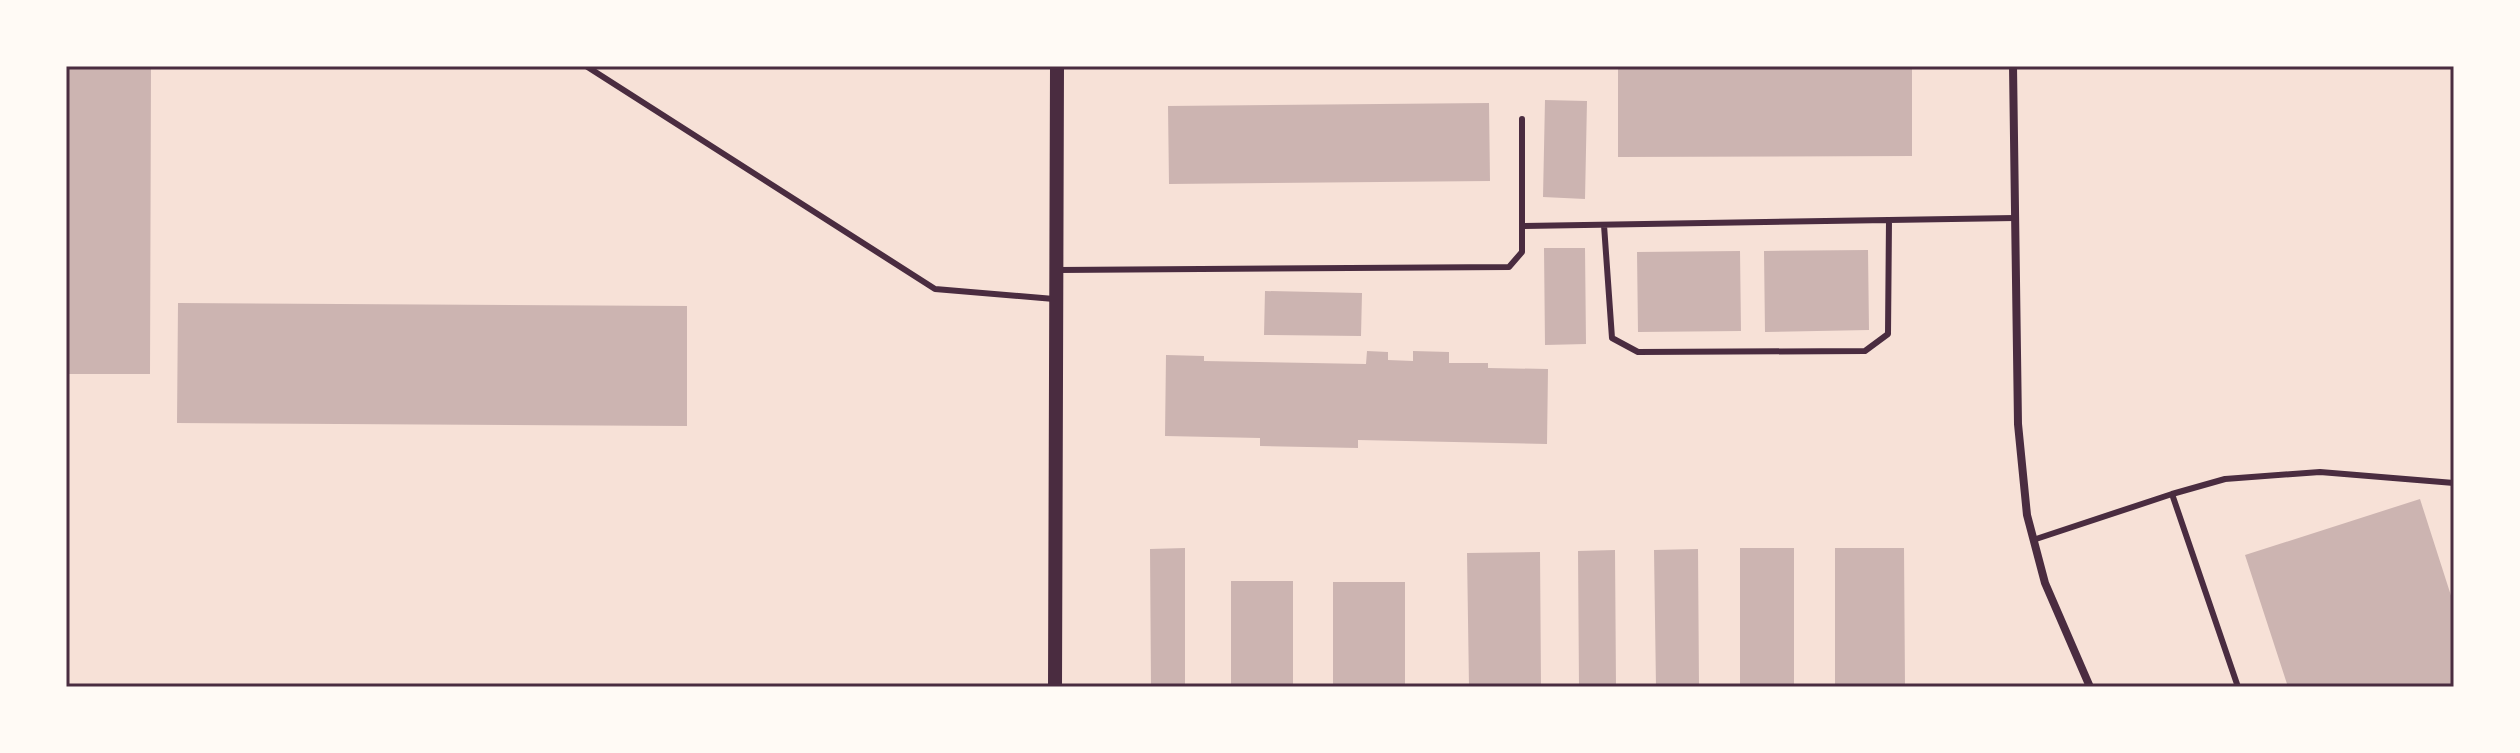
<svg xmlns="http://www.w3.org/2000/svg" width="2520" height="753" font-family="Helvetica,sans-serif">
<rect width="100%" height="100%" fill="#f7e1d7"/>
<!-- building -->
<path fill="#ccb4b1" d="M66 66H151L150 374H66Z
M1618 66H1912V156L1618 157Z
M1545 100 1587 101 1585 199 1543 197Z
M1489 103 1490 181 1169 184 1168 106Z
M1544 248H1585L1586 344 1545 345Z
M1868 250 1869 330 1765 332 1764 251Z
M1740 251 1741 331 1638 332 1637 252Z
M1265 291 1362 293 1361 336 1264 335Z
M178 303 687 306V426L177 423Z
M1367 351 1388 352V360L1413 361V351L1449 352V363H1488V368L1548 369 1547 444 1358 440V448L1260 446V438L1165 436 1166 355 1204 356V361L1366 364Z
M2420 499 2454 605V687H2288L2245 555Z
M1185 548V687H1151L1150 549Z
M1740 548H1794V687H1740Z
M1835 548H1904L1905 687H1835Z
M1698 549 1699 687H1656L1654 550Z
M1615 550 1616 687H1579L1578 551Z
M1540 552 1541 687H1469L1467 553Z
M1231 581H1293V687H1231Z
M1333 582H1405V687H1333Z"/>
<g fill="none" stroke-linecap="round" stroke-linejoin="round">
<!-- service -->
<path stroke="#4a2c40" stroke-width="6" d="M586 66 935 289 1054 299
M1604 225 1612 338 1638 352 1865 351 1888 334 1889 220
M1522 226 2015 218
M1058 270 1509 267 1522 252V119
M2172 494 2225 479 2320 472 2454 483
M2033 540 2172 494 2238 687"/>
<!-- minor -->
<path stroke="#4a2c40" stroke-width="8" d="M2013 66 2018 424 2027 515 2045 583 2090 687"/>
<!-- tertiary -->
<path stroke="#4a2c40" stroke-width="14" d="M1055 687 1057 66"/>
</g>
<!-- border -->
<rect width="2520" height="753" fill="none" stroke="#fffaf5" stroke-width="136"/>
<rect x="68" y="68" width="2384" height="617" fill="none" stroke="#4a2c40" stroke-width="3"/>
</svg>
